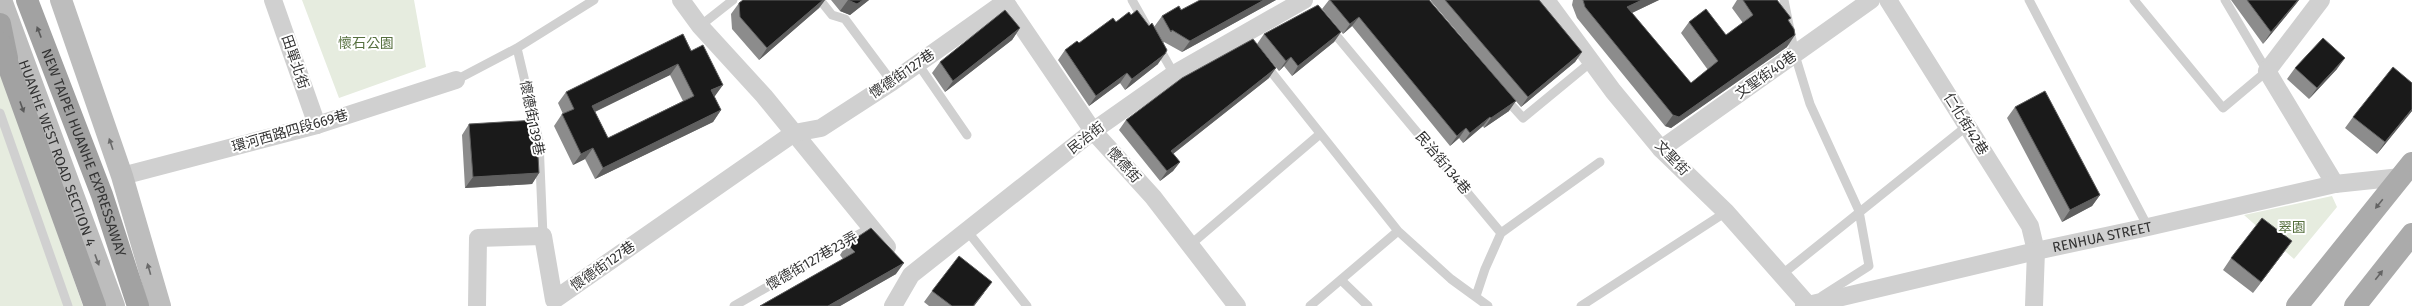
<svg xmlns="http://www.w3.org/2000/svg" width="2412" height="306" font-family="'Fira Sans','Noto Sans TC',sans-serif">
<rect width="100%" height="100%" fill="#fff"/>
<!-- green -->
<path fill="#e6ecdf" d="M302 0H414L426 67 339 98Z
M0 70 83 306H0Z
M2332 196 2337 207 2294 259 2244 215Z"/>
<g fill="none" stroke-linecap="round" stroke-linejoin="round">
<!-- service -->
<path stroke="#d0d0d0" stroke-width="9" d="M820 0 832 15 845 19 892 82
M1132 0 1146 25
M1784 0 1795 55 1810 104 1859 211 1869 266 1822 296
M2029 0 2148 227
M2134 0 2223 108 2267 71 2225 0
M700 26 733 0
M1330 28 1501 233 1600 162
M1158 46 1174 74
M517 48 539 141 543 236
M918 64 967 135
M1265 64 1398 231 1451 279 1488 306
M456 80 517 48 594 0
M1504 97 1523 118 1591 62
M0 113 68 306
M968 232 1027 306
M1190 245 1320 134
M1780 276 1967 126
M1341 280 1368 306
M1476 296 1485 269 1501 233
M734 306 870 228
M1310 306 1398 231
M1581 306 1726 212"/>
<!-- minor -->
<g stroke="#d0d0d0" stroke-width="18">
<path d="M273 0 317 125"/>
<path d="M681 0 700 26 764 96 887 247"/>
<path d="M1004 0 1093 131 1153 197 1237 306"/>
<path d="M1546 0 1613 91 1661 149 1726 212 1809 306"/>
<path d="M1888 0 2030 226 2036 251 2034 306"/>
<path d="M2321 0 2267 71 2335 184"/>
<path d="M1661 149 1871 0"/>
<path d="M122 176 317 125 456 80"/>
<path d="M477 306 478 238 543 236 554 300 794 133 821 128 892 82 1005 2"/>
<path d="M893 306 911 275 1093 131 1174 74 1304 0"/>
<path id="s1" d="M1804 306 2036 251 2148 227 2335 184 2401 177"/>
</g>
<!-- secondary -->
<g stroke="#bdbdbd" stroke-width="22">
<path id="s2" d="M1 0 114 306"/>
<path d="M61 0 122 176 160 306"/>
</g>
<!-- primary -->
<path stroke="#ababab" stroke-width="22" d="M2297 306 2412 163
M2355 306 2412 234"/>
<!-- trunk -->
<g stroke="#a2a2a2" stroke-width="22">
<path id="s3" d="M27 0 102 195 138 306"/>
<path d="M0 24 7 58"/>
<path d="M0 43 95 306"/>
</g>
</g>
<!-- wall -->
<path fill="#8c8c8c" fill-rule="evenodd" d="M743 0H825L819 8 759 60 732 29 731 14 739 3Z
M831 0H869L850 15 840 11Z
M1276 0 1182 52 1164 42 1163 43 1154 27 1162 16 1181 10Z
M1329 0H1429L1509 111 1484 128 1483 126 1463 143 1459 138 1450 146 1352 26 1343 34 1322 9Z
M1430 0H1539L1582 52 1575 62 1521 107Z
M1573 0H1659L1632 13 1691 83 1708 70 1681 33 1689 22 1726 35 1743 23 1732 8 1737 0H1777L1788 21 1787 47 1671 128 1665 126 1577 18 1572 5Z
M2231 0H2299L2263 44Z
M1020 28 1012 40 945 92 932 73 940 62Z
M1341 32 1334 42 1292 76 1284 66 1279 71 1257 44 1264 34Z
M683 34 715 96H714L721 110 713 122 595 179 585 159 573 165 554 126 562 114H563L558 103 566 92ZM670 75 683 101 608 138 595 112Z
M1079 43 1158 64 1125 90 1120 83 1089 106 1058 60 1065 50Z
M2295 68 2337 69 2309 99 2287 79Z
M1269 78 1173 154 1180 162 1173 171 1160 181 1119 130 1126 120Z
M2412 83V111L2377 154 2345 128 2353 117Z
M2015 107 2100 195 2092 206 2062 222 2007 118Z
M469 124 539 173 532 184 465 188 462 135Z
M847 244 896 274 840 306H760L843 259 840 255Z
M2284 252 2253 293 2223 270 2231 258Z
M932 291 984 293 974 306H929L924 302Z"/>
<!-- shaded-wall -->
<path fill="#5f5f5f" d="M823 0H825L819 8 759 60 767 48Z
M848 0H869L850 15 840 11Z
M1264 0H1276L1182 52 1190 41Z
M1642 0H1659L1619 19 1627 7Z
M2298 0H2299L2296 4 2263 44 2271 32Z
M1359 17 1352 26 1343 34 1350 24Z
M1020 28 1012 40 945 92 953 81Z
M1341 32 1334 42 1292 76 1298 66Z
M1795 35 1787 47 1671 128 1665 126 1673 115Z
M1582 52 1575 62 1521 107 1528 97Z
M1165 54 1158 64 1125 90 1132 79Z
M1291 57 1284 66 1279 71 1286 61Z
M2345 58 2337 69 2309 99 2317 88Z
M678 64 670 75 584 117 592 106Z
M1276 68 1269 78 1164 161 1171 151Z
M1127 73 1120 83 1089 106 1096 96Z
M723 85 715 96 703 101 711 90Z
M1516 101 1509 111 1484 128 1491 118Z
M2412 109V111L2377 154 2385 142Z
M721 110 713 122 595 179 603 168Z
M1490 117 1483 126 1463 143 1470 133Z
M1466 128 1459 138 1450 146 1457 136Z
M593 148 585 159 573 165 581 154Z
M1180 162 1173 171 1160 181 1167 171Z
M539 173 532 184 465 188 473 177Z
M2100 195 2092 206 2062 222 2070 210Z
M2292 241 2284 252 2253 293 2261 282Z
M904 263 896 274 840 306H828Z
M992 282 974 306H973Z"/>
<!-- building -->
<path fill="#1a1a1a" stroke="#5f5f5f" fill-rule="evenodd" d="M743 0H823L767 48 740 17 739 3Z
M848 0H863L857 4Z
M1200 0H1264L1190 41 1172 30 1171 32 1162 16 1179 6 1181 10Z
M1330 0H1429L1516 101 1491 118 1490 117 1470 133 1466 128 1457 136 1359 17 1350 24Z
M1445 0H1539L1582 52 1528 97Z
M1583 0H1642L1627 7 1691 83 1718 61 1689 22 1706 9 1726 35 1753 15 1743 0H1777L1791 18 1788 20 1794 29 1795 35 1679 117 1673 115 1585 7Z
M2247 0H2298L2271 32Z
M1318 5 1341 32 1298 66 1291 57 1286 61 1264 34Z
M1005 10 1020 28 953 81 940 62Z
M1137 10 1149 26 1152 23 1167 50 1165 54 1132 79 1127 73 1096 96 1065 50 1077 41 1079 43 1113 18 1116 22 1129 12 1131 15Z
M683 34 691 51 703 45 723 85 711 90 721 110 603 168 593 148 581 154 562 114 574 109 566 92ZM678 64 694 96 608 138 592 106Z
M2323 38 2345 58 2317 88 2295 68Z
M1253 39 1276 68 1171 151 1180 162 1167 171 1126 120 1182 78Z
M2393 67 2412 83V109L2385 142 2353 117Z
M2045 91 2100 195 2070 210 2015 107Z
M536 120 539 173 473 177 469 124Z
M2262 218 2292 241 2261 282 2231 258Z
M871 228 904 263 828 306H760L855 252 847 244Z
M959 256 992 282 973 306H952L932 291Z"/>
<!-- one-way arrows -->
<defs><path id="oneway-solid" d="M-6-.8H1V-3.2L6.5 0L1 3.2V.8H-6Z"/></defs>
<g fill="#5a5a5a">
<use href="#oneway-solid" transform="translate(39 32) rotate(-111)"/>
<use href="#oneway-solid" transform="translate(22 107) rotate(70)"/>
</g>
<g fill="#6a6a6a">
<use href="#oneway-solid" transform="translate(111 144) rotate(-109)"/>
<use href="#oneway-solid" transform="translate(97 260) rotate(70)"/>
<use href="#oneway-solid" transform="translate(149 269) rotate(-106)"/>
</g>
<g fill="#636363">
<use href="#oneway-solid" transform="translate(2379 204) rotate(129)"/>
<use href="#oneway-solid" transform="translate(2379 275) rotate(-52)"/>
</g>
<g text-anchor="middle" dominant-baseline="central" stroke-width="4" stroke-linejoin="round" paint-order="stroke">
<!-- park labels -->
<g font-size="14" fill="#56703f" stroke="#fff">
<text x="366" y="43">懷石公園</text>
<text x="2292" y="227">翠園</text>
</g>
<!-- street labels -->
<g font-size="14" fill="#333" stroke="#fff">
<text transform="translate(295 62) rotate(71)">田單北街</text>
<text transform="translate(902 74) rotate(-34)">懷德街127巷</text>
<text transform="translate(1766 75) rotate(-35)">文聖街40巷</text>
<text transform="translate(532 118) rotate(79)">懷德街139巷</text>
<text transform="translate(1966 124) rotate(58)">仁化街42巷</text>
<text transform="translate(290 131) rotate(-16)">環河西路四段669巷</text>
<text transform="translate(1086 138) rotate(-38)">民治街</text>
<text stroke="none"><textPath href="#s2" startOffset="163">HUANHE WEST ROAD SECTION 4</textPath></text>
<text stroke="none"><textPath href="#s3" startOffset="163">NEW TAIPEI HUANHE EXPRESSAWAY</textPath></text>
<text transform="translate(1672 158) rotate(46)">文聖街</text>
<text transform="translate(1443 163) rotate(50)">民治街134巷</text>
<text transform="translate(1124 165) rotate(48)">懷德街</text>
<text stroke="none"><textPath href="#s1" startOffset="306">RENHUA STREET</textPath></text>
<text transform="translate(812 261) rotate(-30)">懷德街127巷23弄</text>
<text transform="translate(603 266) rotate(-35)">懷德街127巷</text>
</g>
</g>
</svg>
